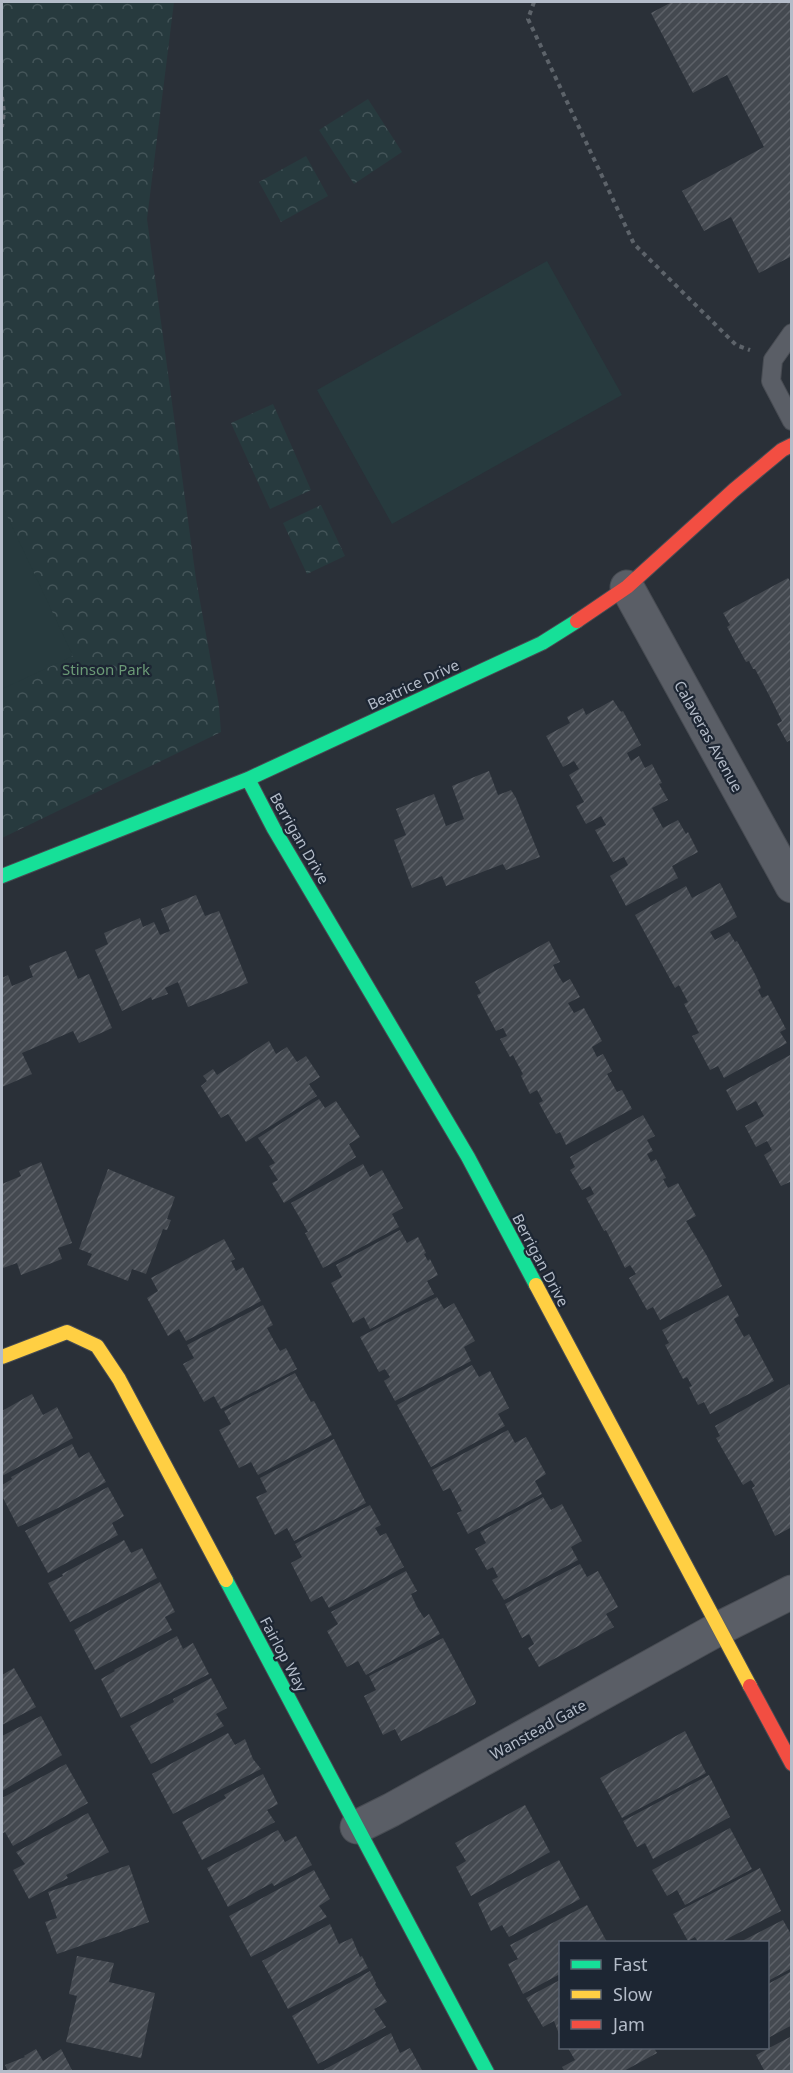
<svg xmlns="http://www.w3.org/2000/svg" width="793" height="2073" font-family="'Noto Sans',sans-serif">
<defs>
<pattern id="forest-crowns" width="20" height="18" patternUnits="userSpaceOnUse" patternTransform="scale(1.5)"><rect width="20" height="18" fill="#273a3e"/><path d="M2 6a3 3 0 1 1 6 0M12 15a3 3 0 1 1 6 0" fill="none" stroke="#445559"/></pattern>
<pattern id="building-hatch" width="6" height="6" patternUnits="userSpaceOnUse" patternTransform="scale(1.5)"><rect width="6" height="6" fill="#444950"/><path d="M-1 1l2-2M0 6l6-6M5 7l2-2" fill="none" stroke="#5d6168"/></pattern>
</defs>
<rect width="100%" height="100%" fill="#2a3038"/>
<!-- forest -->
<path fill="url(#forest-crowns)" d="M2 2H174L147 219 196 579 219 706 221 732 2 838Z
M368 99 402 152 354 184 319 130Z
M306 156 328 196 281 222 259 182Z
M273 404 311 490 270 509 231 423Z
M321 505 345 556 307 574 283 523Z"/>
<!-- pitch -->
<path fill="#273a3e" d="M547 261 622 395 392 524 317 390Z
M2 505 73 656 2 689Z"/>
<!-- building -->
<path fill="url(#building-hatch)" d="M672 2H792V256L759 273 731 217 704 231 682 191 764 147 727 75 693 93 651 13Z
M788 578 792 584V739L787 742 777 724 782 721 769 695 755 669H753L749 661 746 662 727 627 730 625 723 613Z
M613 700 621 712 623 711 641 745 627 753 631 761 639 756 645 768 652 764 662 783 659 784 668 800 652 808 663 828 678 820 686 834 688 832 698 852 672 866 678 878 626 906 610 876 628 865 624 857 613 862 595 830 606 825 601 816 586 824 576 806 584 802 569 775 579 769 574 761 563 767 546 736 570 723 567 717 583 708 586 715Z
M489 771 498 795 511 790 516 798 540 857 506 870 503 864 446 886 442 876 412 888 394 840 406 835 396 809 434 794 446 826 464 819 452 786Z
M720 883 737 917 710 932 715 940 729 932 735 942 737 941 756 976 761 988 758 990 762 998 768 995 786 1029 780 1032 787 1043 724 1078 718 1066 710 1070 692 1036 699 1033 684 1004 688 1002 679 985 675 988 635 915 686 886 692 898Z
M196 895 205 916 219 911 248 983 188 1007 178 982 165 988 168 994 152 1000 151 997 122 1011 95 950 108 944 104 933 140 918 143 927 154 922 160 935 170 931 161 909Z
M549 941 560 962 553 965 558 975 563 983 570 979 580 997 568 1003 574 1013 584 1008 602 1041 592 1047 597 1057 603 1054 612 1071 607 1074 617 1092 622 1090 632 1109 566 1145 560 1132 556 1134 539 1103 543 1101 537 1090 530 1094 521 1076 523 1074 517 1063 513 1055 510 1057 500 1039 507 1036 503 1028 496 1031 477 995 481 993 475 982Z
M66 951 78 979 89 974 112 1028 79 1043 73 1031 22 1053 32 1074 2 1087V978L8 975 12 986 33 977 29 966Z
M269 1041 276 1054 287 1047 297 1062 306 1056 320 1077 309 1084 317 1096 246 1142 228 1114 221 1118 201 1086 207 1081 203 1076 213 1069 217 1075Z
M792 1054V1185L790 1182 781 1186 764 1155 772 1150 767 1141 756 1147 745 1126 764 1116 756 1101 737 1111 726 1090Z
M319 1099 325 1108 336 1101 360 1137 349 1144 356 1157 284 1203 272 1183 278 1180 269 1166 275 1163 258 1138Z
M643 1115 655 1136 647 1140 653 1151 647 1154 651 1162 656 1159 666 1178 663 1179 668 1188 678 1183 696 1216 686 1221 707 1256 722 1286 660 1320 653 1307 647 1310 629 1278 636 1274 630 1265 625 1268 606 1230 604 1231 586 1198 594 1194 590 1186 582 1190 570 1170 575 1167 570 1157Z
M41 1162 72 1243 58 1248 62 1259 21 1275 17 1263 3 1268 2 1264V1184L21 1176 19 1171Z
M363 1164 370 1177 382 1170 403 1208 392 1214 399 1227 323 1268 305 1233 308 1232 291 1203Z
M108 1169 175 1197 167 1219 171 1220 167 1230 163 1229 146 1274 132 1269 128 1281 87 1265 92 1254 79 1249Z
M400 1230 407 1243 418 1237 426 1253 424 1254 428 1261 430 1259 438 1275 427 1281 434 1294 370 1329 364 1317 353 1323 331 1283 342 1277 336 1265Z
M224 1239 235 1259 231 1261 236 1271 243 1267 261 1301 186 1341 179 1329 168 1336 147 1298 158 1291 151 1278Z
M728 1295 739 1316 734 1319 744 1337 749 1334 774 1381 710 1414 704 1402 698 1405 689 1387 692 1386 687 1377 683 1379 665 1345 669 1343 662 1330Z
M437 1297 444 1309 454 1303 475 1341 464 1347 471 1361 395 1401 384 1381 390 1377 385 1369 379 1372 360 1337Z
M263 1305 273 1325 267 1328 273 1339 280 1351 286 1348 297 1369 221 1409 214 1396 204 1402 183 1364 194 1358 187 1345Z
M472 1365 479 1377 490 1371 509 1408 498 1414 505 1426 431 1467 397 1405Z
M295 1373 311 1402 314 1401 332 1435 258 1475 251 1462 239 1468 219 1430 231 1424 224 1411Z
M789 1384 792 1389V1527L775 1536 752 1488 755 1486 751 1480 743 1485 716 1438 720 1436 715 1426Z
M32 1394 43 1415 57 1407 73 1438 2 1476V1411Z
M508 1430 515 1443 526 1437 546 1474 535 1481 542 1494 468 1534 457 1513 462 1511 450 1488 443 1491 432 1470Z
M334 1439 366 1503 294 1541 287 1528 275 1535 256 1497 267 1492 260 1478Z
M72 1444 79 1458 89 1452 106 1482 58 1508 18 1527 2 1496V1485L12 1479 11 1477Z
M108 1487 124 1516 112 1523 118 1535 48 1573 25 1531Z
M543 1497 551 1510 562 1504 582 1541 571 1547 578 1560 504 1600 492 1580 498 1577 493 1567 487 1570 475 1549 486 1543 480 1532Z
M370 1505 381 1525 375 1528 380 1536 386 1533 404 1567 329 1608 322 1596 311 1602 291 1563 302 1557 295 1544Z
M124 1540 131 1553 142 1548 157 1578 70 1622 48 1583 63 1576 62 1574Z
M580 1564 587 1577 598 1571 618 1607 606 1614 614 1627 539 1667 528 1648 534 1644 529 1634 522 1638 505 1604Z
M406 1571 417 1591 411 1594 417 1607 424 1618 429 1614 440 1634 366 1675 358 1661 347 1667 327 1631 338 1624 331 1612Z
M160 1582 175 1612 165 1617 172 1630 95 1670 74 1630Z
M177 1636 183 1649 193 1643 209 1674 121 1718 101 1679 115 1671 114 1670Z
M443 1638 476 1701 475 1704 401 1741 395 1729 383 1735 364 1696 376 1690 369 1676Z
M14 1668 36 1707 2 1725V1675Z
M211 1678 227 1708 216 1714 224 1726 151 1764 130 1726 174 1702 173 1699Z
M41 1716 62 1755 2 1791V1736Z
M685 1731 706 1773 622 1818 600 1778Z
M228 1733 235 1745 245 1739 253 1759 261 1769 173 1814 152 1774Z
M66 1764 88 1803 13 1846 5 1832 2 1834V1798Z
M263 1774 278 1804 267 1810 275 1822 202 1860 182 1822 226 1798 224 1795Z
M709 1775 730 1817 653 1859 645 1843 637 1847 623 1821Z
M525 1805 550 1852 471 1896 456 1867 466 1861 455 1843Z
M88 1813 109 1852 66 1875 68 1878 29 1899 13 1870 25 1864 16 1852Z
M730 1828 752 1869 685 1905 677 1890 667 1896 652 1870Z
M278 1830 285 1842 296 1836 312 1865 274 1886 272 1883 228 1907 207 1868Z
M559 1860 580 1899 509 1937 502 1925 491 1931 478 1903Z
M129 1865 149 1922 57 1954 45 1922 57 1918 48 1892Z
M760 1868 781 1911 721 1942H698L695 1937 688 1941 673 1914Z
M314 1870 330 1899 319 1906 327 1917 251 1957 229 1916Z
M587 1905 607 1942H560V1974L523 1994 508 1964 518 1959 510 1945Z
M783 1920 792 1936V1968L768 1981V1942H740Z
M330 1924 339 1944 352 1938 360 1957 362 1956 368 1968 288 2009 262 1961Z
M77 1956 114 1963 109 1982 155 1993 141 2058 66 2042 77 1996 69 1994Z
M370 1971 376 1983 375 1984 387 2002 374 2009 386 2027 318 2064 292 2016Z
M792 1971V2025L768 2038V1984Z
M560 1980V2033L559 2034 554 2021 543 2027 526 1998Z
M391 2033 400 2053 410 2048 423 2072H320Z
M792 2036V2072H765L756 2055Z
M568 2048H654L657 2053 622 2072H565L562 2067 575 2060Z
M36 2049 43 2061 61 2049 73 2072H8L5 2065 25 2057 24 2056Z"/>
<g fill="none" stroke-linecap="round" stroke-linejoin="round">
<defs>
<path id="lane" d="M792 333 773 360 771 381 792 421"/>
<path id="street" d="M627 587 792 886
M357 1827 391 1810 718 1629 792 1592"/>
<path id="fast" d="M248 779 274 829 468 1157 536 1285
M2 876 248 779 542 643 577 621
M226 1580 487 2072"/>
<path id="slow" d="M536 1285 750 1686
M2 1357 67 1332 97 1346 119 1379 226 1580"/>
<path id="jam" d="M577 621 627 587 734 490 782 450 792 445
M750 1686 792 1764"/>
</defs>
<!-- lane casing -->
<use href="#lane" stroke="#484c53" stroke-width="20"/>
<!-- street casing -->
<use href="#street" stroke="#484c53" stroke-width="35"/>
<!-- fast casing -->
<use href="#fast" stroke="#484c53" stroke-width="16"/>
<!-- slow casing -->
<use href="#slow" stroke="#484c53" stroke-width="16"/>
<!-- jam casing -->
<use href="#jam" stroke="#484c53" stroke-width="16"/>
<!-- path -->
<path stroke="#5d636a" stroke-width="4" stroke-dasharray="4.5 4.5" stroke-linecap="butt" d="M534 2 528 19 634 244 736 345 750 350
M2 97 4 112 2 127"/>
<!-- lane -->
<use href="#lane" stroke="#5a5e66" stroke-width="18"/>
<!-- street -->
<use href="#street" stroke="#5a5e66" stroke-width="33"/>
<!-- fast -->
<use href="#fast" stroke="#16e098" stroke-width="14"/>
<!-- slow -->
<use href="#slow" stroke="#ffcf43" stroke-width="14"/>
<!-- jam -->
<use href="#jam" stroke="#f24e42" stroke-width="14"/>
</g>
<g text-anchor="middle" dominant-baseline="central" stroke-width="4.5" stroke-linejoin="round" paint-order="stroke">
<!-- park labels -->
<g font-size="15" fill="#6b9a76" stroke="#1d2633">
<text x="106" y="669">Stinson Park</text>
</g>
<!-- street labels -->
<g font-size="15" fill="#b4bcc9" stroke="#1d2633">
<text transform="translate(413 684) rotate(-25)">Beatrice Drive</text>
<text transform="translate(709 736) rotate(61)">Calaveras Avenue</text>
<text transform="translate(300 838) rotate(60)">Berrigan Drive</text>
<text transform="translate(541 1260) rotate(62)">Berrigan Drive</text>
<text transform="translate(284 1654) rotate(62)">Fairlop Way</text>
<text transform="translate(538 1729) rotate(-29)">Wanstead Gate</text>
</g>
</g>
<!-- border -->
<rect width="793" height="2073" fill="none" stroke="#b4bcc9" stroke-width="6"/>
<!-- legend -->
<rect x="559" y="1941" width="210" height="108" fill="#1d2633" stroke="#59626f" stroke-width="1.5"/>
<rect x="571" y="1960" width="30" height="9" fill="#16e098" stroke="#59626f" stroke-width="1.5"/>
<text x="613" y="1971" font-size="18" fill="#b4bcc9">Fast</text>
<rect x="571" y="1990" width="30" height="9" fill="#ffcf43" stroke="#59626f" stroke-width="1.5"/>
<text x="613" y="2001" font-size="18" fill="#b4bcc9">Slow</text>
<rect x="571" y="2020" width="30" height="9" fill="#f24e42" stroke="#59626f" stroke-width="1.5"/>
<text x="613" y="2031" font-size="18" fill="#b4bcc9">Jam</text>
</svg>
